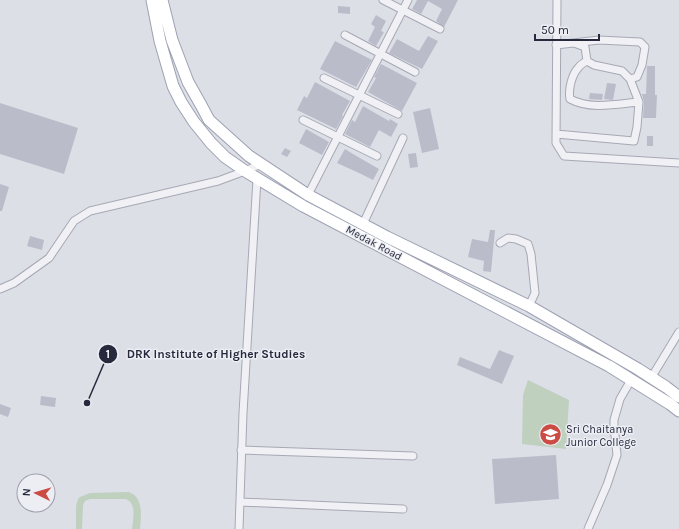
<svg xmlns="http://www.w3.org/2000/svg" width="679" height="529" font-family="Karla,sans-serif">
<rect width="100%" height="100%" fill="#dddfe7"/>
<!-- garden -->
<path fill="#bfd0be" d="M528 380 569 400 566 449 522 444 523 395Z
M129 492C144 498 141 516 140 529H132C133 519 137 504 126 499H90L85 501 83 505 82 529H76V506L78 499 80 497 90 493Z"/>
<!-- building -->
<path fill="#babdc9" d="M417 0H458L444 27 436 21 442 9 428 1 421 14 412 9Z
M338 6 350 7V14L338 13Z
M376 15 386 21 381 31 384 32 376 46 368 41 375 27 371 24Z
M428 36 438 41 422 69 389 53 397 39 419 51Z
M335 41 372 60 356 87 320 69Z
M381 64 417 83 402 111 368 92 376 78 374 77Z
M647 66H655V95H657L656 118H643L644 102 642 94H646Z
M315 82 350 101 342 115 343 116 336 129 297 110 304 96 307 98Z
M607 83 616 84 613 100 604 99Z
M590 93 603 94 602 100 589 99Z
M0 103 78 128 64 174 0 154Z
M363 106 389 121 390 119 398 124 391 137 379 130 370 147 345 134 352 120 355 122Z
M430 108 439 149 422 153 413 112Z
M306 129 329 142 322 155 299 143Z
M647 136H653V146H647Z
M285 148 291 151 287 157 281 154Z
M345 149 353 154 379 169 373 180 359 173 337 163Z
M416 153 418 167 410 168 408 154Z
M0 184 9 187 2 211H0Z
M490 230H495L491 272 483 271 484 261 468 257 472 239 488 242Z
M30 236 44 240 42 250 27 246Z
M499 350 514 356 502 384 457 365 460 357 490 369Z
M41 396 56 398 55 407 40 405Z
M0 404 11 408 8 417 0 414Z
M556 455 559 499 495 504 492 459Z"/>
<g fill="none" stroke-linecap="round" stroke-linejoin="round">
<defs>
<path id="minor" d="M383 0 440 29
M557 0 556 143 564 156 679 163
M345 35 415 72
M556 45 599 40 640 42 645 47 642 65 637 77 630 79
M587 61C585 62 581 64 579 67 572 74 568 89 570 99 590 110 617 104 639 102
M324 78 398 114
M303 120 377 156
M556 134 634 141 637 127 639 102 630 79 622 71 594 65 587 61 585 47 574 43
M308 195 408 0
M363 224 403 138
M500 243 508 238 516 239 528 244 531 254 535 293 529 306
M0 289 14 283 49 258 74 221 90 211 218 181 245 171 261 164
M651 378 679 332
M241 450 413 456
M240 502 403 509
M239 529 243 413 257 179
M588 529 607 485 617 455 614 426V420L620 399 631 380"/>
<path id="primary" d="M152 0 160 41 173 86 181 102 194 122 211 143 225 157 245 171 303 206 609 366 670 404 679 411
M162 0 172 40 188 82 201 105 209 120 249 156 308 195 387 237 529 306 638 369 666 387 679 397"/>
</defs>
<!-- minor casing -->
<use href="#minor" stroke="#a6a9b4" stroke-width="9"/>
<!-- primary casing -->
<use href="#primary" stroke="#9da1b2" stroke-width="13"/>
<!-- minor -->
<use href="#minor" stroke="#f0f0f5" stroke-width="7"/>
<!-- primary -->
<use href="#primary" stroke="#fff" stroke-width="11"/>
</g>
<!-- icons -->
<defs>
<symbol id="university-disc" viewBox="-11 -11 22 22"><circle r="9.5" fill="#cb4c43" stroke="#eceef4"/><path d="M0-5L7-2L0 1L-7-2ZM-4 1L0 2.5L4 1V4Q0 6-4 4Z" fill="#fff"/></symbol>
</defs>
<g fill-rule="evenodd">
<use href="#university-disc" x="538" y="422" width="25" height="25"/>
</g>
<g text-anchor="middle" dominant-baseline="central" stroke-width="3" stroke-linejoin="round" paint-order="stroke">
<!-- street labels -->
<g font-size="11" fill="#272a3d" stroke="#eceef4">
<text transform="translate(374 243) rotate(28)">Medak Road</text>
</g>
<!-- poi labels -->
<g font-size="11" fill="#272a3d" stroke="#eceef4" text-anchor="start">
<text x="566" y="429">Sri Chaitanya<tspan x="566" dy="13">Junior College</tspan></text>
</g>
</g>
<!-- callouts -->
<path fill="none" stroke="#272a3d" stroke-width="1.5" d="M87 403L108 354"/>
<g fill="#272a3d" stroke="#eceef4" stroke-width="1.5">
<circle cx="87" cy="403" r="4"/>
<circle cx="108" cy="354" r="10"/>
</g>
<g font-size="12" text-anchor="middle" font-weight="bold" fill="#fff">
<text x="108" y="358">1</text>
</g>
<g font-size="12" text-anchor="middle" font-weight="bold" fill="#272a3d" stroke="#eceef4" stroke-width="3" stroke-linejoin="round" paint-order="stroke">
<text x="216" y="358">DRK Institute of Higher Studies</text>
</g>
<!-- north arrow -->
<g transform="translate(36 493) rotate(275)"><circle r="19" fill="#eceef4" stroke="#9da0ab"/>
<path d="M0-3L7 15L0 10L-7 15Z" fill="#cb4c43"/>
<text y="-6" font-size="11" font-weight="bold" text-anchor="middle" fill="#272a3d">N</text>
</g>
<!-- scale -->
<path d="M535 34v6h64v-6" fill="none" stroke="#272a3d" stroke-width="2"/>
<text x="541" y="34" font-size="12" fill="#272a3d" stroke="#eceef4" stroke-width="3" paint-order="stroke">50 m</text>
</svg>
